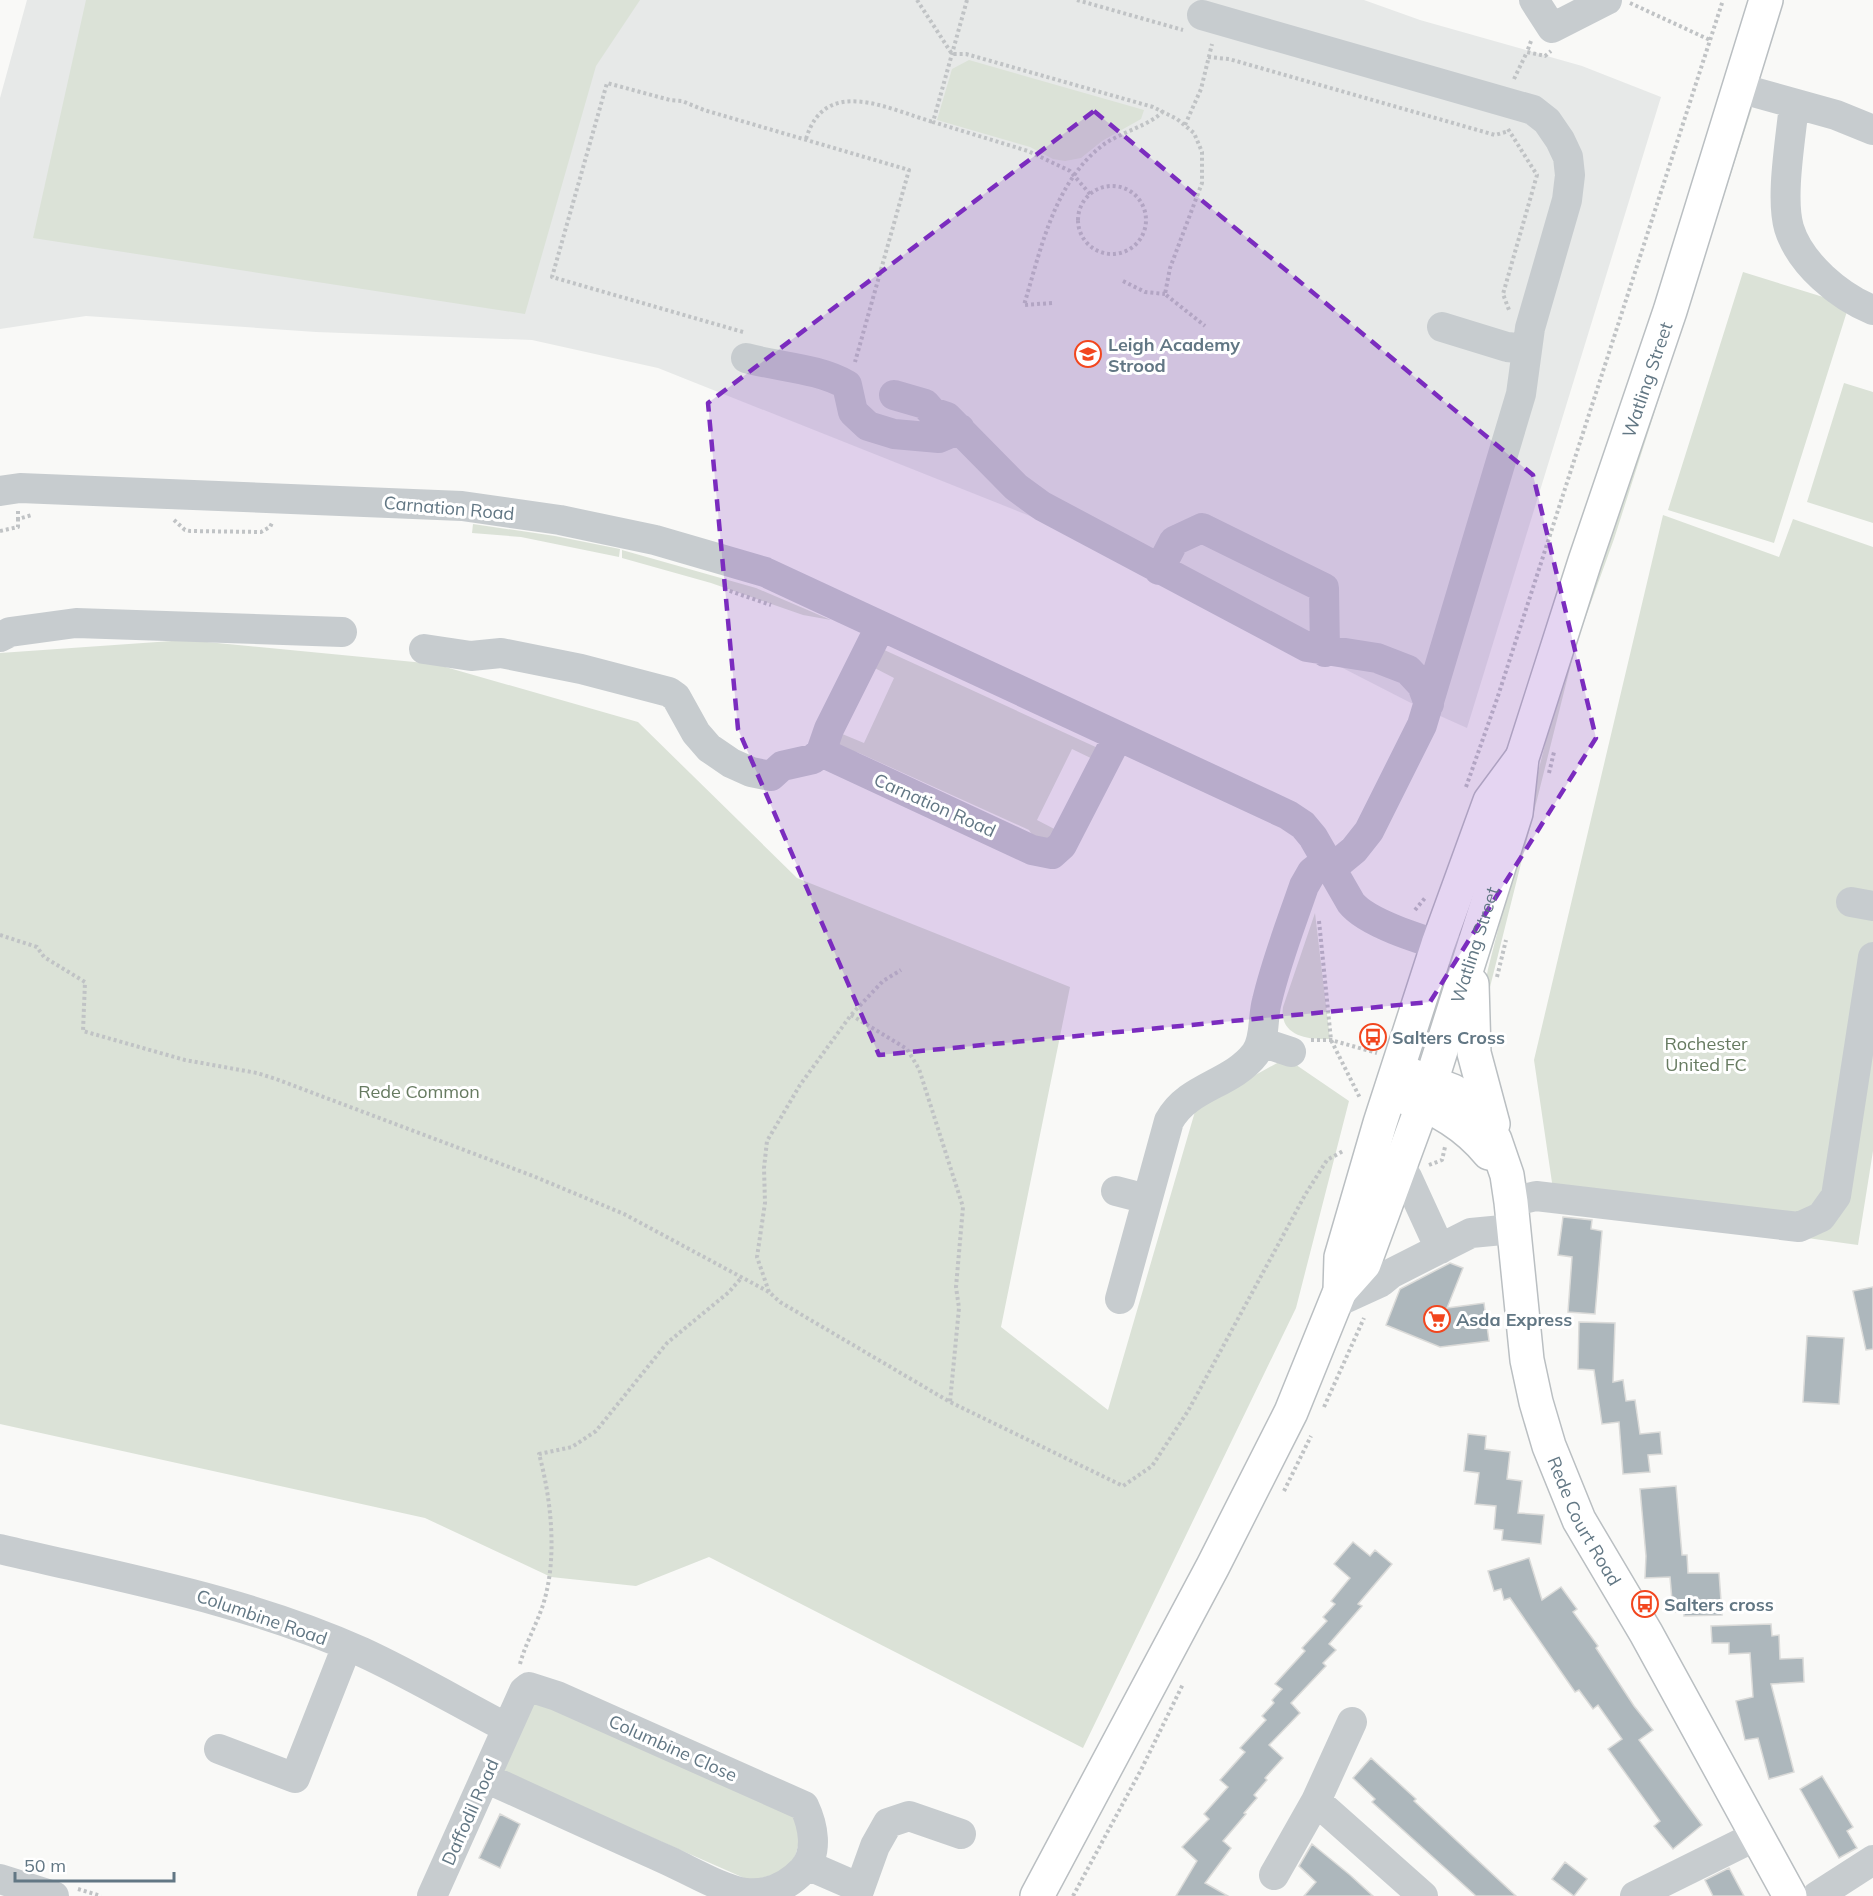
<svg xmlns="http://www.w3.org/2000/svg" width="1873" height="1896" font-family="Mulish,sans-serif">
<rect width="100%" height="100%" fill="#f9f9f7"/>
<!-- built -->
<path fill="#e7e9e8" d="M27 0H1364L1420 20 1582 66 1661 97 1467 728 1409 702 1103 545 658 368 532 340 316 332 86 316 0 329V98Z"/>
<!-- green -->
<path fill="#dbe2d7" d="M86 0H640L596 66 525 314 33 238Z
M969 60 1144 110 1141 119 1102 141 1081 158 1065 161 1053 159 1030 147 937 120 952 69Z
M1752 108 1614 539 1576 644 1488 995 1484 990 1488 969 1566 662 1745 111Z
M1743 272 1849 305 1774 543 1668 510Z
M1844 383 1873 392V523L1807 502Z
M1663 515 1779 557 1793 519 1873 547V1151L1858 1245 1555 1203 1534 1060Z
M473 524 555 536 620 549 619 557 521 537 472 533Z
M622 550 756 588 831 620 803 615 711 583 622 558Z
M186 640 435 664 638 722 797 878 1070 987 1001 1327 1108 1410 1196 1108 1286 1058 1349 1101 1296 1308 1083 1748 709 1557 636 1586 551 1577 425 1518 0 1424V653Z
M880 648 1100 749 1099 762 1072 749 1037 820 1064 834 1054 841 1033 836 1029 830 859 753 840 748 835 731 864 743 894 678 867 664Z
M1315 913 1330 1039C1308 1040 1279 1036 1283 1007Z
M533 1695 779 1800 802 1828C793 1871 793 1869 751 1881L496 1769Z"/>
<!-- building -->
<path fill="#adb7bc" stroke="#dbdbd9" stroke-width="1.5" d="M1563 1217 1592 1220 1591 1229 1602 1231 1595 1314 1568 1312 1572 1257 1558 1255Z
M1450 1263 1463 1268 1447 1308 1484 1303 1489 1341 1440 1347 1386 1325 1400 1289Z
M1873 1287V1349L1866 1350 1853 1291Z
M1579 1322 1615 1323 1613 1382 1623 1380 1626 1401 1635 1400 1640 1434 1660 1432 1662 1454 1648 1455 1650 1472 1623 1474 1619 1422 1602 1424 1594 1370 1578 1369Z
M1807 1336 1844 1338 1839 1404 1803 1402Z
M1468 1434 1486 1436 1485 1449 1510 1452 1507 1479 1522 1481 1518 1513 1544 1515 1541 1544 1502 1540 1503 1530 1494 1529 1496 1506 1475 1504 1479 1473 1464 1471Z
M1676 1486 1682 1555H1687L1688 1573H1719L1722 1615 1684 1616V1612H1673L1670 1577 1645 1578 1646 1556 1640 1489Z
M1353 1542 1370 1556 1375 1550 1392 1564 1358 1604 1362 1606 1329 1644 1336 1650 1323 1663 1326 1666 1291 1703 1300 1713 1269 1745 1283 1758 1265 1778 1267 1780 1254 1795 1257 1798 1244 1813 1246 1814 1223 1841 1231 1848 1205 1883 1228 1896H1176L1197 1861 1182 1847 1209 1819 1204 1814 1228 1787 1220 1780 1245 1752 1240 1748 1266 1720 1262 1716 1274 1703 1272 1700 1282 1689 1275 1684 1305 1651 1302 1648 1327 1621 1323 1617 1335 1604 1331 1601 1350 1578 1334 1564Z
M1529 1558 1542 1600 1561 1587 1577 1609 1573 1612 1598 1646 1596 1648 1634 1706 1653 1730 1639 1740 1702 1825 1673 1849 1654 1826 1660 1821 1608 1749 1622 1739 1598 1705 1593 1709 1579 1690 1575 1692 1510 1598 1504 1600 1501 1589 1494 1591 1488 1571Z
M1771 1624 1772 1636 1779 1635 1780 1659 1803 1658 1804 1682 1771 1684 1794 1772 1769 1779 1758 1738 1745 1740 1736 1701 1753 1697 1750 1653 1729 1654V1643H1712L1711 1626Z
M1371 1758 1416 1799 1414 1801 1516 1896H1476L1372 1802 1375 1799 1353 1778Z
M1822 1776 1853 1827 1847 1831 1857 1848 1839 1858 1800 1789Z
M500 1814 520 1824 500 1868 479 1858Z
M1312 1844 1350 1875 1373 1896H1304L1316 1882 1299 1866Z
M1565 1862 1587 1879 1574 1896 1552 1879Z
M1729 1868 1744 1896H1713L1705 1880Z"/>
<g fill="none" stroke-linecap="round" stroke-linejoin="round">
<defs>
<g id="major">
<path d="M1472 984 1474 1053 1493 1124"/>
<path id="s1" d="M1411 1075 1453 1091 1472 1103 1495 1140 1507 1175 1511 1202 1527 1360 1536 1402 1549 1446 1579 1520 1646 1633 1790 1896"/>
<path d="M1403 1097C1438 1108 1466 1125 1489 1153"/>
<path id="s2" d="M1340 1291 1364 1264 1431 1082 1516 813 1522 758 1585 561 1670 311 1766 0"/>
<path d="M1037 1896 1213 1566 1291 1412 1340 1291 1341 1257 1380 1123 1438 944 1490 801 1521 759"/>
</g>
</defs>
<!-- major casing -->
<use href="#major" stroke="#babfc2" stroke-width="36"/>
<!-- path -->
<path stroke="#c0c3c5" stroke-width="4" stroke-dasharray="3 3" stroke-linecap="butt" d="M917 0 952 54H966L1153 107 1177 119 1194 133 1202 152V183L1170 268 1165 294 1205 326
M967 0 933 122 1028 151 1070 171 1090 194
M1077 0 1183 30
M1630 3 1710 40
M1531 41 1527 52 1545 56 1551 51
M1208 57 1229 59 1495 135 1509 131
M1514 79 1527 52
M1185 125 1201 89 1212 44
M1508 129 1537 175 1503 294 1509 310
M806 139C825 75 888 109 933 122
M1078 220a34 34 0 1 1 68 0a34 34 0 1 1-68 0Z
M1123 281 1145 292 1165 294
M1052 303 1024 305C1041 249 1054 182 1103 145 1119 133 1153 124 1163 111
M743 332 552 277 607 83 670 100 682 101 704 110 909 170 855 362
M18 511V519L32 515
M174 520 185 530 190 531 261 532 270 527 272 523
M0 531 18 527V519
M724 589 771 605
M1549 773 1554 752
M1466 787 1497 699 1723 0
M1415 910 1425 898
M1319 921 1331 1040 1360 1098
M0 935 37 947 44 957 85 982 83 1031 185 1060 257 1073 276 1079 533 1176 624 1214 769 1292 780 1302 950 1402 1123 1486 1152 1466 1188 1411 1305 1195 1327 1160 1343 1151
M1497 977 1506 940
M851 1015 907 1049 919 1069 963 1207 956 1287 959 1308 950 1402
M1311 1040H1331L1377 1053
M1429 1165 1442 1160 1445 1147
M769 1292 757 1257 765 1203 764 1168 767 1141 800 1085 851 1015 883 981 901 970
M1324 1407 1364 1318
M1284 1491 1311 1436
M520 1664C526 1641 539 1621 545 1598 557 1554 551 1498 539 1454L572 1447 596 1431 667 1343 729 1292 742 1277
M78 1889 101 1896
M1073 1896 1142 1768 1183 1684"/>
<!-- minor -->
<path stroke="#c7cccf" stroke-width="30" d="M1534 0 1552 28 1607 0
M1202 15 1533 110 1547 121 1560 140 1568 157 1570 175 1567 200 1530 328 1521 394 1422 725 1369 831 1354 850 1331 869
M1739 88 1836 115 1873 130
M1794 104C1791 138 1780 197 1789 228 1800 264 1840 297 1873 310
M1442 327 1507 347 1527 349
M746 358C778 367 818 368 847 385L853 412 868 426 894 434 939 438 960 429
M894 395 925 404 932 412 947 417 1016 487 1042 506 1307 647 1377 658 1408 670 1422 685 1429 704
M0 491 20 488 462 506 560 520 655 540 765 572 1288 815 1303 825 1313 837 1351 903C1370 927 1441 945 1471 955
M1159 570 1174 541 1202 528 1324 588 1325 652
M880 627 829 729 821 752 1032 850 1052 854 1062 845 1118 736
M0 637 10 632 76 623 342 632
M424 649 471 656 501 653 581 669 669 692 676 697 696 733 709 748 731 763 751 772 771 776 782 766 813 759 821 752
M1851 902 1873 906
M1261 1042 1291 1052
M1399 1172 1407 1177 1440 1249
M1116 1191 1147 1199
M1511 1202 1536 1196 1799 1227 1821 1217 1836 1196 1873 957
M1120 1299 1169 1121C1188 1086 1231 1085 1255 1054 1266 1040 1262 1018 1267 1001 1276 962 1291 924 1304 886L1312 872 1326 861
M1335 1303 1381 1282 1392 1273 1471 1233 1513 1229
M0 1549C122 1578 247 1600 362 1652 412 1675 459 1703 507 1728
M1352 1722 1316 1801 1423 1896
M219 1749 295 1778 347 1646
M807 1865 860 1888
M1274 1875 1316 1801
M0 1879 54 1896
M432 1896 524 1691 529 1687 557 1696 804 1806C813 1825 819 1852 803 1870 788 1886 768 1895 746 1893 723 1890 691 1871 669 1861 608 1834 547 1806 486 1778
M857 1896 875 1846 888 1823 909 1816 961 1834
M1635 1896 1756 1836
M1817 1896 1873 1860"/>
<!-- major -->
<use href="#major" stroke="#fff" stroke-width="33"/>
</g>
<!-- marked area -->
<path fill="#7b2cbf" fill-opacity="0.2" stroke="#7b2cbf" stroke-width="4.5" stroke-dasharray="12 8" stroke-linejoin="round" d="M1094 111 1533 475 1596 738 1430 1002 879 1055 738 729 708 403Z"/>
<!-- icons -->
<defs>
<symbol id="school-ring" viewBox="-11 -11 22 22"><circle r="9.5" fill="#fff" stroke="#f2461e" stroke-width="1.5"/><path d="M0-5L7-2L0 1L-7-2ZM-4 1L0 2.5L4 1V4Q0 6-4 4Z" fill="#f2461e"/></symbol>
<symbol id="bus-ring" viewBox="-11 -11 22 22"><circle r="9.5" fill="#fff" stroke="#f2461e" stroke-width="1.5"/><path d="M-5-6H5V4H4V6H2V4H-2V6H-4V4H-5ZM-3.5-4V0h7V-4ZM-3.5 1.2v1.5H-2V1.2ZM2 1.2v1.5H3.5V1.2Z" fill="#f2461e"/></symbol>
<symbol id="supermarket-ring" viewBox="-11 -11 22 22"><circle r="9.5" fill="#fff" stroke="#f2461e" stroke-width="1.5"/><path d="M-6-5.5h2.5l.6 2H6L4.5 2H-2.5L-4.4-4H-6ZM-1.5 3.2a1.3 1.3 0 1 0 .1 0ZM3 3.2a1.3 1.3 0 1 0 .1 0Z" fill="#f2461e"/></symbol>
</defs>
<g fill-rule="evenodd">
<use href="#school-ring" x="1073" y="339" width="30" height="30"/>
<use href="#bus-ring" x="1358" y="1022" width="30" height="30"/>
<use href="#supermarket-ring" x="1422" y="1304" width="30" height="30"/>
<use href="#bus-ring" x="1630" y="1589" width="30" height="30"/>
</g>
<g text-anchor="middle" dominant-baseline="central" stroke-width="6" stroke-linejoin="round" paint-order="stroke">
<!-- poi labels -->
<g font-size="18" font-weight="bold" fill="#627784" stroke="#fff" text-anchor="start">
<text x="1108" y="344">Leigh Academy<tspan x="1108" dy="21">Strood</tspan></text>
<text x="1392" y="1037">Salters Cross</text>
<text x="1456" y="1319">Asda Express</text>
<text x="1664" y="1604">Salters cross</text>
</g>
<!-- street labels -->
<g font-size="18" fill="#627784" stroke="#fff">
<text stroke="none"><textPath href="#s2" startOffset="966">Watling Street</textPath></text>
<text transform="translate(449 508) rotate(5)">Carnation Road</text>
<text transform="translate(935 805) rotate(24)">Carnation Road</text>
<text stroke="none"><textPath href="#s2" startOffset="374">Watling Street</textPath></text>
<text stroke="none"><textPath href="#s1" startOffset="506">Rede Court Road</textPath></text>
<text transform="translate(262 1617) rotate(19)">Columbine Road</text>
<text transform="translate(673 1748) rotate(24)">Columbine Close</text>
<text transform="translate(470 1812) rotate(-66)">Daffodil Road</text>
</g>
<!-- park labels -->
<g font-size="18" fill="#677b61" stroke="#fff">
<text x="1706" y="1043">Rochester<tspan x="1706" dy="21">United FC</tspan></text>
<text x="419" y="1091">Rede Common</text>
</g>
</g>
<!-- scale -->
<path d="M15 1872v9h159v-9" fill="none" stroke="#627784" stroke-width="3"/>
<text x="24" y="1872" font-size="18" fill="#627784" stroke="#ffffff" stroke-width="4.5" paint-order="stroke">50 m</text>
</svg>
